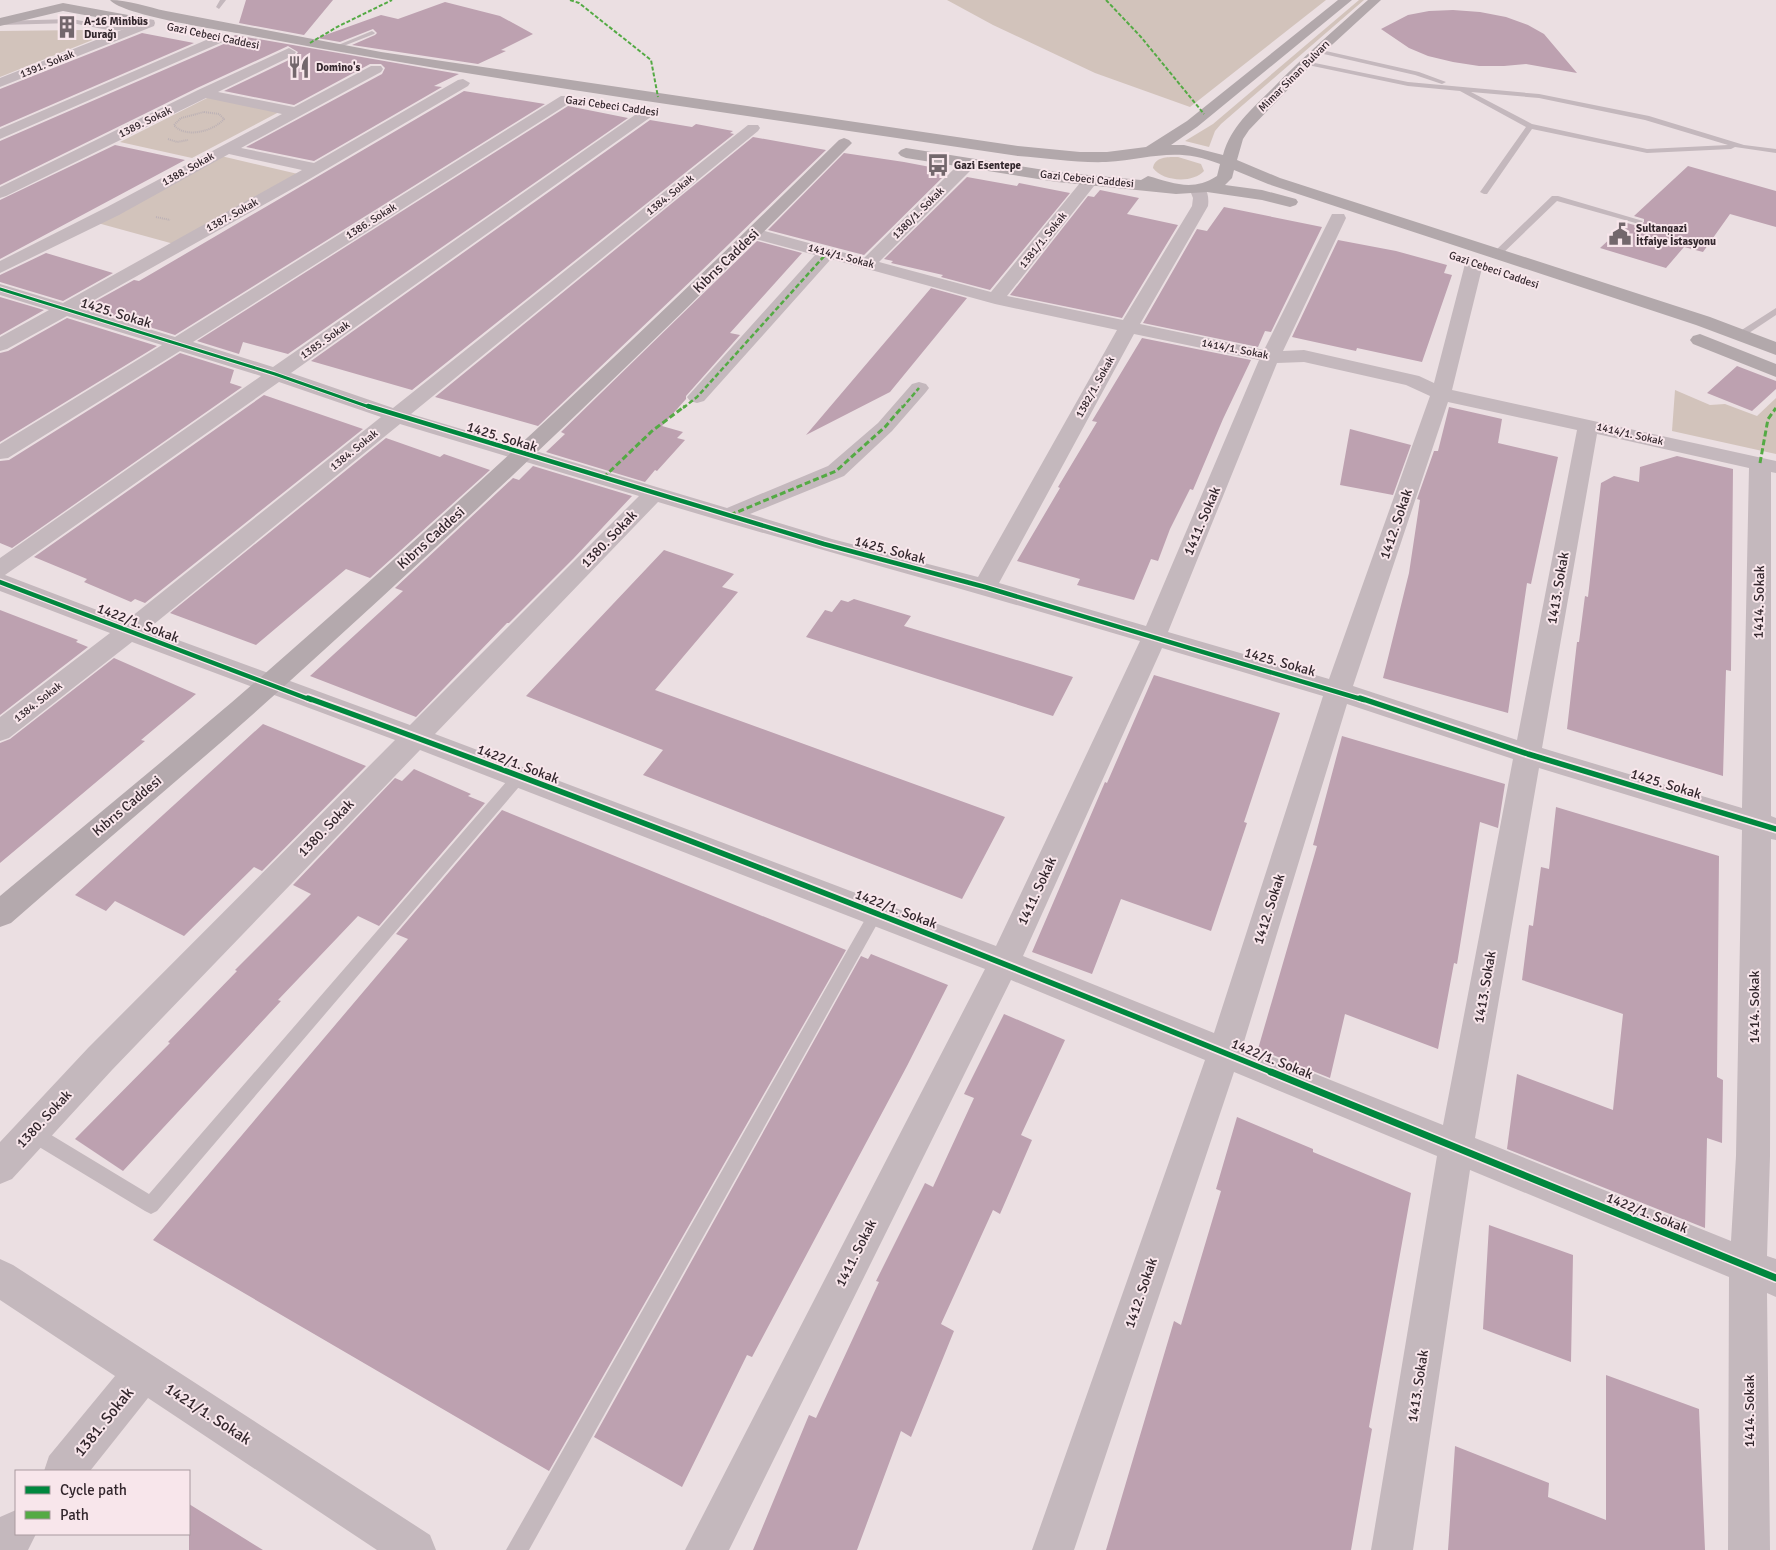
<svg xmlns="http://www.w3.org/2000/svg" width="1776" height="1550" font-family="Signika,sans-serif">
<rect width="100%" height="100%" fill="#ebdfe2"/>
<!-- green -->
<path fill="#d2c3bb" d="M947 0H1326L1190 107 1095 73 993 25Z
M1359 0H1364L1221 124 1215 131 1209 147 1185 141 1213 124Z
M84 30 105 35 0 77V31Z
M209 97 279 112 192 158 120 142Z
M221 156 298 174 174 244 94 222Z
M1178 157 1201 164 1204 171C1192 184 1162 181 1153 168 1155 156 1169 157 1178 157Z
M1675 390 1710 405 1725 404 1757 416 1776 398V454L1672 431Z"/>
<!-- building -->
<path fill="#bda1b0" d="M246 0H333L304 35 239 23Z
M445 2 500 16 533 34 501 50 506 51 478 64 352 45 375 35 377 33 373 29 340 42 317 38 381 15 398 19Z
M1453 10 1480 12 1506 17 1528 25 1544 34 1577 73 1526 64 1504 66H1479L1453 62 1428 56 1409 48 1381 29 1408 15 1429 11Z
M142 33 194 43 0 127V89Z
M235 35 459 74 434 86 442 87 314 161 246 147 382 74 385 68 381 64H370L294 105 224 91 295 57 298 52 288 46 197 88 0 185V141L226 43Z
M464 91 545 104 175 335 85 307 134 280 139 281Z
M568 106 628 118 288 354 243 342 239 354 197 341Z
M650 120 692 127 696 124 733 131 730 133 734 134 412 390 311 361Z
M753 137 826 150 696 276 538 426 435 397Z
M115 145 185 160 0 259V200Z
M844 153 904 162 946 170 944 172 947 173 864 255 768 230Z
M1688 166 1776 191V227L1730 214 1703 252 1684 247 1666 268 1600 248 1627 223 1638 226 1644 222V219L1634 216Z
M967 177 1017 186 1019 183 1070 193 990 290 941 277 943 275 891 263 893 261 884 259Z
M1100 190 1139 198 1127 214 1178 225 1122 318 1010 295 1088 196 1094 197Z
M1224 207 1322 227 1271 332 1265 331 1258 347 1143 323 1197 229 1207 231Z
M1338 240 1396 251 1447 265 1444 273 1452 275 1422 362 1357 348 1356 351 1292 337Z
M757 241 802 253 730 333 740 335 686 396V399L662 426 683 432 677 438 685 440 657 471 655 470 645 482 546 452 565 434 561 432Z
M46 253 113 273 63 301 0 282V275Z
M931 288 967 298 890 392 806 435Z
M0 297 44 310 0 335Z
M67 318 157 346 0 442V353L8 351Z
M1142 338 1251 360 1223 419 1193 490 1190 489 1170 529 1158 561 1151 559 1134 600 1077 585 1080 579 1017 561 1060 488 1058 487 1097 422 1092 421Z
M180 353 234 370 230 383 242 387 12 548 0 543V461L9 460Z
M1737 366 1776 381V389L1752 411 1707 393Z
M264 395 363 429 145 603 135 599 131 602 84 582 87 579 34 557Z
M1449 407 1502 419 1498 443 1558 457 1531 584 1527 583 1508 713 1383 678 1409 573 1420 500 1417 499 1434 451H1438Z
M1350 429 1411 445 1393 495 1340 485Z
M386 438 440 457 444 454 490 470 370 578 346 569 256 645 170 613Z
M1677 456 1733 469 1731 671 1726 670 1723 776 1567 729 1577 642H1579L1585 596 1588 597 1601 483 1614 476 1639 482 1640 467Z
M533 466 632 496 574 558 509 623H507L416 717 310 676 403 591 395 588 513 478 519 480Z
M664 550 734 574 722 587 738 592 655 690 1005 817 962 899 643 775 663 750 526 696Z
M854 599 911 616 904 626 1073 677 1053 716 806 637 825 610 832 612 841 600 848 602Z
M0 610 78 640 76 642 88 647 0 715Z
M114 658 196 694 141 740 145 741 0 863V743L10 739Z
M1154 675 1280 713 1244 822 1247 823 1211 931 1121 899 1092 974 1032 952 1105 782 1107 783Z
M263 724 366 766 262 871 254 867 184 936 115 901 106 911 75 895Z
M1342 736 1505 784 1498 828 1480 822 1457 964 1454 963 1438 1049 1345 1014 1330 1078 1258 1049 1317 846 1313 845Z
M414 769 471 794 468 796 485 803 379 926 358 916 278 1000 281 1001 123 1171 75 1139 170 1043 168 1042 237 971 235 970 311 894 293 885 395 778 402 781Z
M1556 807 1719 856 1717 1077 1723 1080 1722 1143 1707 1138 1705 1228 1507 1149 1517 1074 1613 1110 1623 1014 1522 980 1529 925 1533 926 1541 867 1549 869Z
M502 810 846 950 549 1471 153 1240 408 939 396 934Z
M871 954 948 985 907 1066 752 1357 747 1355 682 1487 594 1437 861 956 868 959Z
M1004 1014 1065 1040 1021 1135 1032 1140 1000 1214 993 1210 941 1324 954 1331 911 1437 901 1431 857 1550H753L809 1415 816 1418 879 1282 876 1281 925 1183 933 1187 974 1098 964 1094Z
M1237 1117 1313 1149V1152L1411 1193 1369 1427 1372 1429 1351 1550H1106L1174 1321 1181 1325 1221 1191 1216 1189Z
M1489 1225 1573 1255 1571 1362 1483 1329Z
M1606 1375 1699 1409 1705 1550H1448L1455 1446 1549 1483 1548 1497 1606 1520Z
M189 1504 263 1550H189Z"/>
<g fill="none" stroke-linecap="round" stroke-linejoin="round">
<!-- path -->
<path stroke="#bcb1b5" stroke-width="2" stroke-dasharray="1 1" stroke-linecap="butt" d="M204 112 219 114 224 119C214 131 185 139 174 125L181 118Z
M168 139 177 142 188 140
M156 217 170 220"/>
<!-- service -->
<path fill="#c4b8bd" fill-rule="evenodd" d="M220 0H226L219 9 216 7Z
M72 19 113 27 138 25 141 27 113 31 72 23 0 25V21Z
M372 31 375 33 374 34 336 49 331 48Z
M1317 49 1419 72 1446 82 1442 84 1415 75 1315 52V50Z
M1305 61 1408 82 1539 94 1649 116 1744 145 1776 149V153L1735 147 1731 149 1647 153 1532 129 1487 194H1484L1480 192 1526 127 1460 91 1408 86 1303 64 1302 63ZM1471 92 1539 98 1645 120 1728 145 1647 149 1532 124Z
M1552 196H1558L1643 221 1639 224 1557 201 1500 256H1494V252Z
M1776 308V315L1743 337H1737V333Z
M519 772 524 773 526 777 524 781 157 1211 151 1214 145 1211 26 1139 23 1133 26 1127 32 1125 38 1127 149 1194 514 773Z
M876 907 881 909 884 913 881 917 529 1550H506L871 909Z"/>
<!-- minor -->
<path fill="#c4b8bd" fill-rule="evenodd" d="M149 19 154 20 155 23 154 26 0 87V78Z
M220 34 225 35 227 38 225 41 0 139V129Z
M289 48 296 52 294 55 218 92 294 107 371 66H381L383 69 381 72 241 148 314 163 458 80 463 79 470 83 468 86 301 184 80 308 175 337 561 96H571L573 99 571 102 193 342 273 367 645 108H655L657 111 655 114 291 373 393 408 748 125H758L760 128 758 131 411 414 727 508 828 466 878 423 912 384 919 382 926 384 929 388 926 392 892 431 844 476 750 514 832 539 978 577 1117 330 995 304 831 259 704 401 697 403 690 401 687 397 815 255 748 237 746 233 748 229 754 228 864 258 963 160H975L977 163 975 166 879 262 991 292 1084 178H1096L1098 181 1007 296 1123 320 1192 206 1193 198 1189 188 1191 185H1203C1208 192 1209 198 1208 206L1140 324 1264 350 1332 214H1344L1346 218 1283 351 1304 350 1419 376 1434 383 1465 264 1468 260 1474 259 1480 260 1483 264 1452 390 1776 461V473L1771 472V816L1776 818V840L1771 839 1770 1156 1767 1256 1776 1259V1297L1767 1293 1770 1550H1728L1729 1277 1470 1170 1413 1550H1371L1437 1156 1234 1072 1074 1550H1032L1205 1060 1011 980 729 1550H685L985 969 420 750 112 1070 12 1179 0 1184V1142L88 1048 395 740 132 642 9 738 0 741V717L110 633 0 591V558L261 376 180 351 8 458 0 459V444L162 345 67 316 7 349 0 351V337L49 310 0 295V284L63 303 302 170 229 154 119 215 0 273V261L107 207 282 114 206 98 6 196 0 198V187L198 90ZM1134 334 1259 360 1146 626 999 583ZM1304 362 1406 385 1430 396 1329 679 1168 632 1277 363ZM279 382 381 417 126 621 5 575ZM1448 402 1577 430 1517 740 1353 686ZM400 424 639 496 410 725 148 629ZM1597 434 1749 468 1742 808 1542 748ZM658 502C818 550 979 593 1140 641L996 946 435 734ZM1162 648 1323 696 1214 1033 1023 956ZM1347 704 1513 759 1443 1125 1243 1045ZM1539 768 1742 830 1736 1156 1731 1241 1475 1138Z
M0 1259 13 1265 430 1535 436 1550H377L148 1398 90 1471H44L49 1456 115 1376 0 1300Z
M16 1510V1534H36L28 1550H0V1517Z"/>
<!-- secondary -->
<path fill="#b4a9ad" fill-rule="evenodd" d="M844 138 849 140 852 143 849 146C665 333 475 514 280 690 192 769 100 845 11 923L0 927V896C87 823 175 752 261 677 459 504 652 325 839 140Z"/>
<!-- primary -->
<path fill="#b2a8ab" fill-rule="evenodd" d="M110 0C129 0 147 7 166 11L381 52 1018 146 1080 152H1107L1146 147 1187 121 1338 0H1352L1197 127 1171 145H1184L1223 155C1231 126 1252 109 1273 88 1303 57 1335 29 1368 0H1381L1322 54 1249 130 1243 139 1237 160 1280 178 1710 317 1776 342V355L1696 325 1268 184 1234 170 1232 178 1225 185 1262 190 1296 199 1298 202 1296 205 1290 207 1262 200 1207 192 1176 194 1057 182 906 158 901 156 898 153 901 150 906 148 1057 172 1141 180 1148 176C1174 183 1192 192 1217 176L1220 164C1176 146 1150 159 1106 162 1077 163 1047 158 1018 156 761 117 503 83 248 35 222 30 124 16 110 0Z
M63 3 139 17 145 21 139 25 63 11 0 26V18Z
M1700 334 1776 364V377L1693 344 1690 340 1693 336Z"/>
<!-- quiet-far2 -->
<path stroke="#54aa44" stroke-width="2" stroke-dasharray="4 2" stroke-linecap="butt" d="M570 0 579 3 651 60 658 97
M1106 0 1141 37 1204 114
M310 43 337 27 392 0"/>
<!-- quiet-far1 -->
<path stroke="#54aa44" stroke-width="2.5" stroke-dasharray="5 2.5" stroke-linecap="butt" d="M683 408 697 397 827 253
M902 408 919 388"/>
<!-- quiet -->
<path stroke="#54aa44" stroke-width="3" stroke-dasharray="6 3" stroke-linecap="butt" d="M1760 463 1768 419 1776 408
M603 478 652 431 685 406
M730 515 836 471 885 427 903 406"/>
<defs>
<path id="cycleway-far3" d="M0 289 275 374 372 408"/>
<path id="cycleway-far2" d="M368 406 824 544 985 587 1364 700
M0 582 311 700"/>
<path id="cycleway-far1" d="M308 698C633 816 954 942 1274 1073
M1360 698 1528 754 1776 829"/>
<path id="cycleway" d="M1271 1072 1776 1278"/>
</defs>
<!-- cycleway-far3 casing -->
<use href="#cycleway-far3" stroke="#f8e6eb" stroke-width="5"/>
<!-- cycleway-far2 casing -->
<use href="#cycleway-far2" stroke="#f8e6eb" stroke-width="7"/>
<!-- cycleway-far1 casing -->
<use href="#cycleway-far1" stroke="#f8e6eb" stroke-width="9"/>
<!-- cycleway casing -->
<use href="#cycleway" stroke="#f8e6eb" stroke-width="10"/>
<!-- cycleway-far3 -->
<use href="#cycleway-far3" stroke="#00873e" stroke-width="3"/>
<!-- cycleway-far2 -->
<use href="#cycleway-far2" stroke="#00873e" stroke-width="4.5"/>
<!-- cycleway-far1 -->
<use href="#cycleway-far1" stroke="#00873e" stroke-width="5.5"/>
<!-- cycleway -->
<use href="#cycleway" stroke="#00873e" stroke-width="7"/>
</g>
<!-- icons -->
<defs>
<symbol id="building-bare" viewBox="-9 -9 18 18"><path d="M-4-6H4V6H1V3H-1V6H-4ZM-2.5-4.3h1.7v1.8h-1.7ZM.8-4.3h1.7v1.8H.8ZM-2.5-1h1.7V.8h-1.7ZM.8-1h1.7V.8H.8Z" fill="#73676c" stroke="#f8e6eb" stroke-width="2.5" paint-order="stroke"/></symbol>
<symbol id="restaurant-bare" viewBox="-9 -9 18 18"><path d="M-5-6h1v4h1v-4h1v4h1v-4h1v5L-1.5 .5V6h-2V.5L-5-1ZM5-6V6H3V1.5H1.5Q1.5-4 5-6Z" fill="#73676c" stroke="#f8e6eb" stroke-width="2.5" paint-order="stroke"/></symbol>
<symbol id="bus-bare" viewBox="-9 -9 18 18"><path d="M-5-6H5V4H4V6H2V4H-2V6H-4V4H-5ZM-3.5-4V0h7V-4ZM-3.5 1.2v1.5H-2V1.2ZM2 1.2v1.5H3.5V1.2Z" fill="#73676c" stroke="#f8e6eb" stroke-width="2.5" paint-order="stroke"/></symbol>
<symbol id="civic-bare" viewBox="-9 -9 18 18"><path d="M-.6-6.5H3V-4.5H.6V-3L4-1V1h2V6H-6V1h2V-1L-.6-3ZM-1.2 2.5V6h2.4V2.5Z" fill="#73676c" stroke="#f8e6eb" stroke-width="2.5" paint-order="stroke"/></symbol>
</defs>
<g fill-rule="evenodd">
<use href="#building-bare" x="51" y="11" width="32" height="32"/>
<use href="#restaurant-bare" x="283" y="51" width="32" height="32"/>
<use href="#bus-bare" x="922" y="149" width="32" height="32"/>
<use href="#civic-bare" x="1604" y="218" width="32" height="32"/>
</g>
<g text-anchor="middle" dominant-baseline="central" stroke-width="4" stroke-linejoin="round" paint-order="stroke">
<!-- far-poi labels -->
<g font-size="11" font-weight="bold" fill="#33272d" stroke="#f8e6eb" text-anchor="start">
<text x="84" y="21">A-16 Minibüs<tspan x="84" dy="13">Durağı</tspan></text>
<text x="316" y="67">Domino's</text>
<text x="954" y="165">Gazi Esentepe</text>
<text x="1636" y="228">Sultangazi<tspan x="1636" dy="13">İtfaiye İstasyonu</tspan></text>
</g>
<!-- far-street labels -->
<g font-size="11" fill="#33272d" stroke="#f8e6eb">
<text transform="translate(213 36) rotate(12)">Gazi Cebeci Caddesi</text>
<text transform="translate(47 64) rotate(-22)">1391. Sokak</text>
<text transform="translate(1294 76) rotate(-45)">Mimar Sinan Bulvarı</text>
<text transform="translate(612 106) rotate(8)">Gazi Cebeci Caddesi</text>
<text transform="translate(145 122) rotate(-26)">1389. Sokak</text>
<text transform="translate(188 169) rotate(-29)">1388. Sokak</text>
<text transform="translate(1087 179) rotate(6)">Gazi Cebeci Caddesi</text>
<text transform="translate(670 195) rotate(-39)">1384. Sokak</text>
<text transform="translate(918 213) rotate(-45)">1380/1. Sokak</text>
<text transform="translate(232 215) rotate(-29)">1387. Sokak</text>
<text transform="translate(371 221) rotate(-32)">1386. Sokak</text>
<text transform="translate(1043 240) rotate(-51)">1381/1. Sokak</text>
<text transform="translate(841 256) rotate(15)">1414/1. Sokak</text>
<text transform="translate(1494 270) rotate(19)">Gazi Cebeci Caddesi</text>
<text transform="translate(325 340) rotate(-35)">1385. Sokak</text>
<text transform="translate(1235 349) rotate(11)">1414/1. Sokak</text>
<text transform="translate(1095 387) rotate(-61)">1382/1. Sokak</text>
<text transform="translate(1630 434) rotate(13)">1414/1. Sokak</text>
<text transform="translate(354 450) rotate(-39)">1384. Sokak</text>
<text transform="translate(38 702) rotate(-38)">1384. Sokak</text>
</g>
<!-- street labels -->
<g font-size="14" fill="#33272d" stroke="#f8e6eb">
<text transform="translate(726 261) rotate(-44)">Kıbrıs Caddesi</text>
<text transform="translate(116 313) rotate(17)">1425. Sokak</text>
<text transform="translate(502 437) rotate(17)">1425. Sokak</text>
<text transform="translate(1202 521) rotate(-67)">1411. Sokak</text>
<text transform="translate(1396 524) rotate(-71)">1412. Sokak</text>
<text transform="translate(431 538) rotate(-42)">Kıbrıs Caddesi</text>
<text transform="translate(609 539) rotate(-46)">1380. Sokak</text>
<text transform="translate(890 550) rotate(15)">1425. Sokak</text>
<text transform="translate(1558 588) rotate(-80)">1413. Sokak</text>
<text transform="translate(1759 602) rotate(-89)">1414. Sokak</text>
<text transform="translate(138 623) rotate(21)">1422/1. Sokak</text>
<text transform="translate(1280 662) rotate(16)">1425. Sokak</text>
<text transform="translate(518 764) rotate(21)">1422/1. Sokak</text>
<text transform="translate(1666 784) rotate(17)">1425. Sokak</text>
<text transform="translate(127 806) rotate(-40)">Kıbrıs Caddesi</text>
<text transform="translate(326 828) rotate(-46)">1380. Sokak</text>
<text transform="translate(1037 891) rotate(-65)">1411. Sokak</text>
<text transform="translate(896 909) rotate(21)">1422/1. Sokak</text>
<text transform="translate(1269 909) rotate(-72)">1412. Sokak</text>
<text transform="translate(1485 987) rotate(-80)">1413. Sokak</text>
<text transform="translate(1754 1007) rotate(-90)">1414. Sokak</text>
<text transform="translate(1272 1059) rotate(22)">1422/1. Sokak</text>
<text transform="translate(44 1119) rotate(-47)">1380. Sokak</text>
<text transform="translate(1647 1213) rotate(22)">1422/1. Sokak</text>
<text transform="translate(856 1253) rotate(-63)">1411. Sokak</text>
<text transform="translate(1141 1293) rotate(-71)">1412. Sokak</text>
<text transform="translate(1418 1386) rotate(-81)">1413. Sokak</text>
<text transform="translate(1749 1411) rotate(-90)">1414. Sokak</text>
</g>
<!-- near-street labels -->
<g font-size="16" fill="#33272d" stroke="#f8e6eb">
<text transform="translate(208 1414) rotate(33)">1421/1. Sokak</text>
<text transform="translate(104 1422) rotate(-51)">1381. Sokak</text>
</g>
</g>
<!-- legend -->
<rect x="15" y="1470" width="175" height="65" fill="#f8e6eb" stroke="#a99a9f"/>
<rect x="25" y="1486" width="25" height="8" fill="#00873e" stroke="#a99a9f"/>
<text x="60" y="1495" font-size="15" fill="#33272d">Cycle path</text>
<rect x="25" y="1511" width="25" height="8" fill="#54aa44" stroke="#a99a9f"/>
<text x="60" y="1520" font-size="15" fill="#33272d">Path</text>
</svg>
